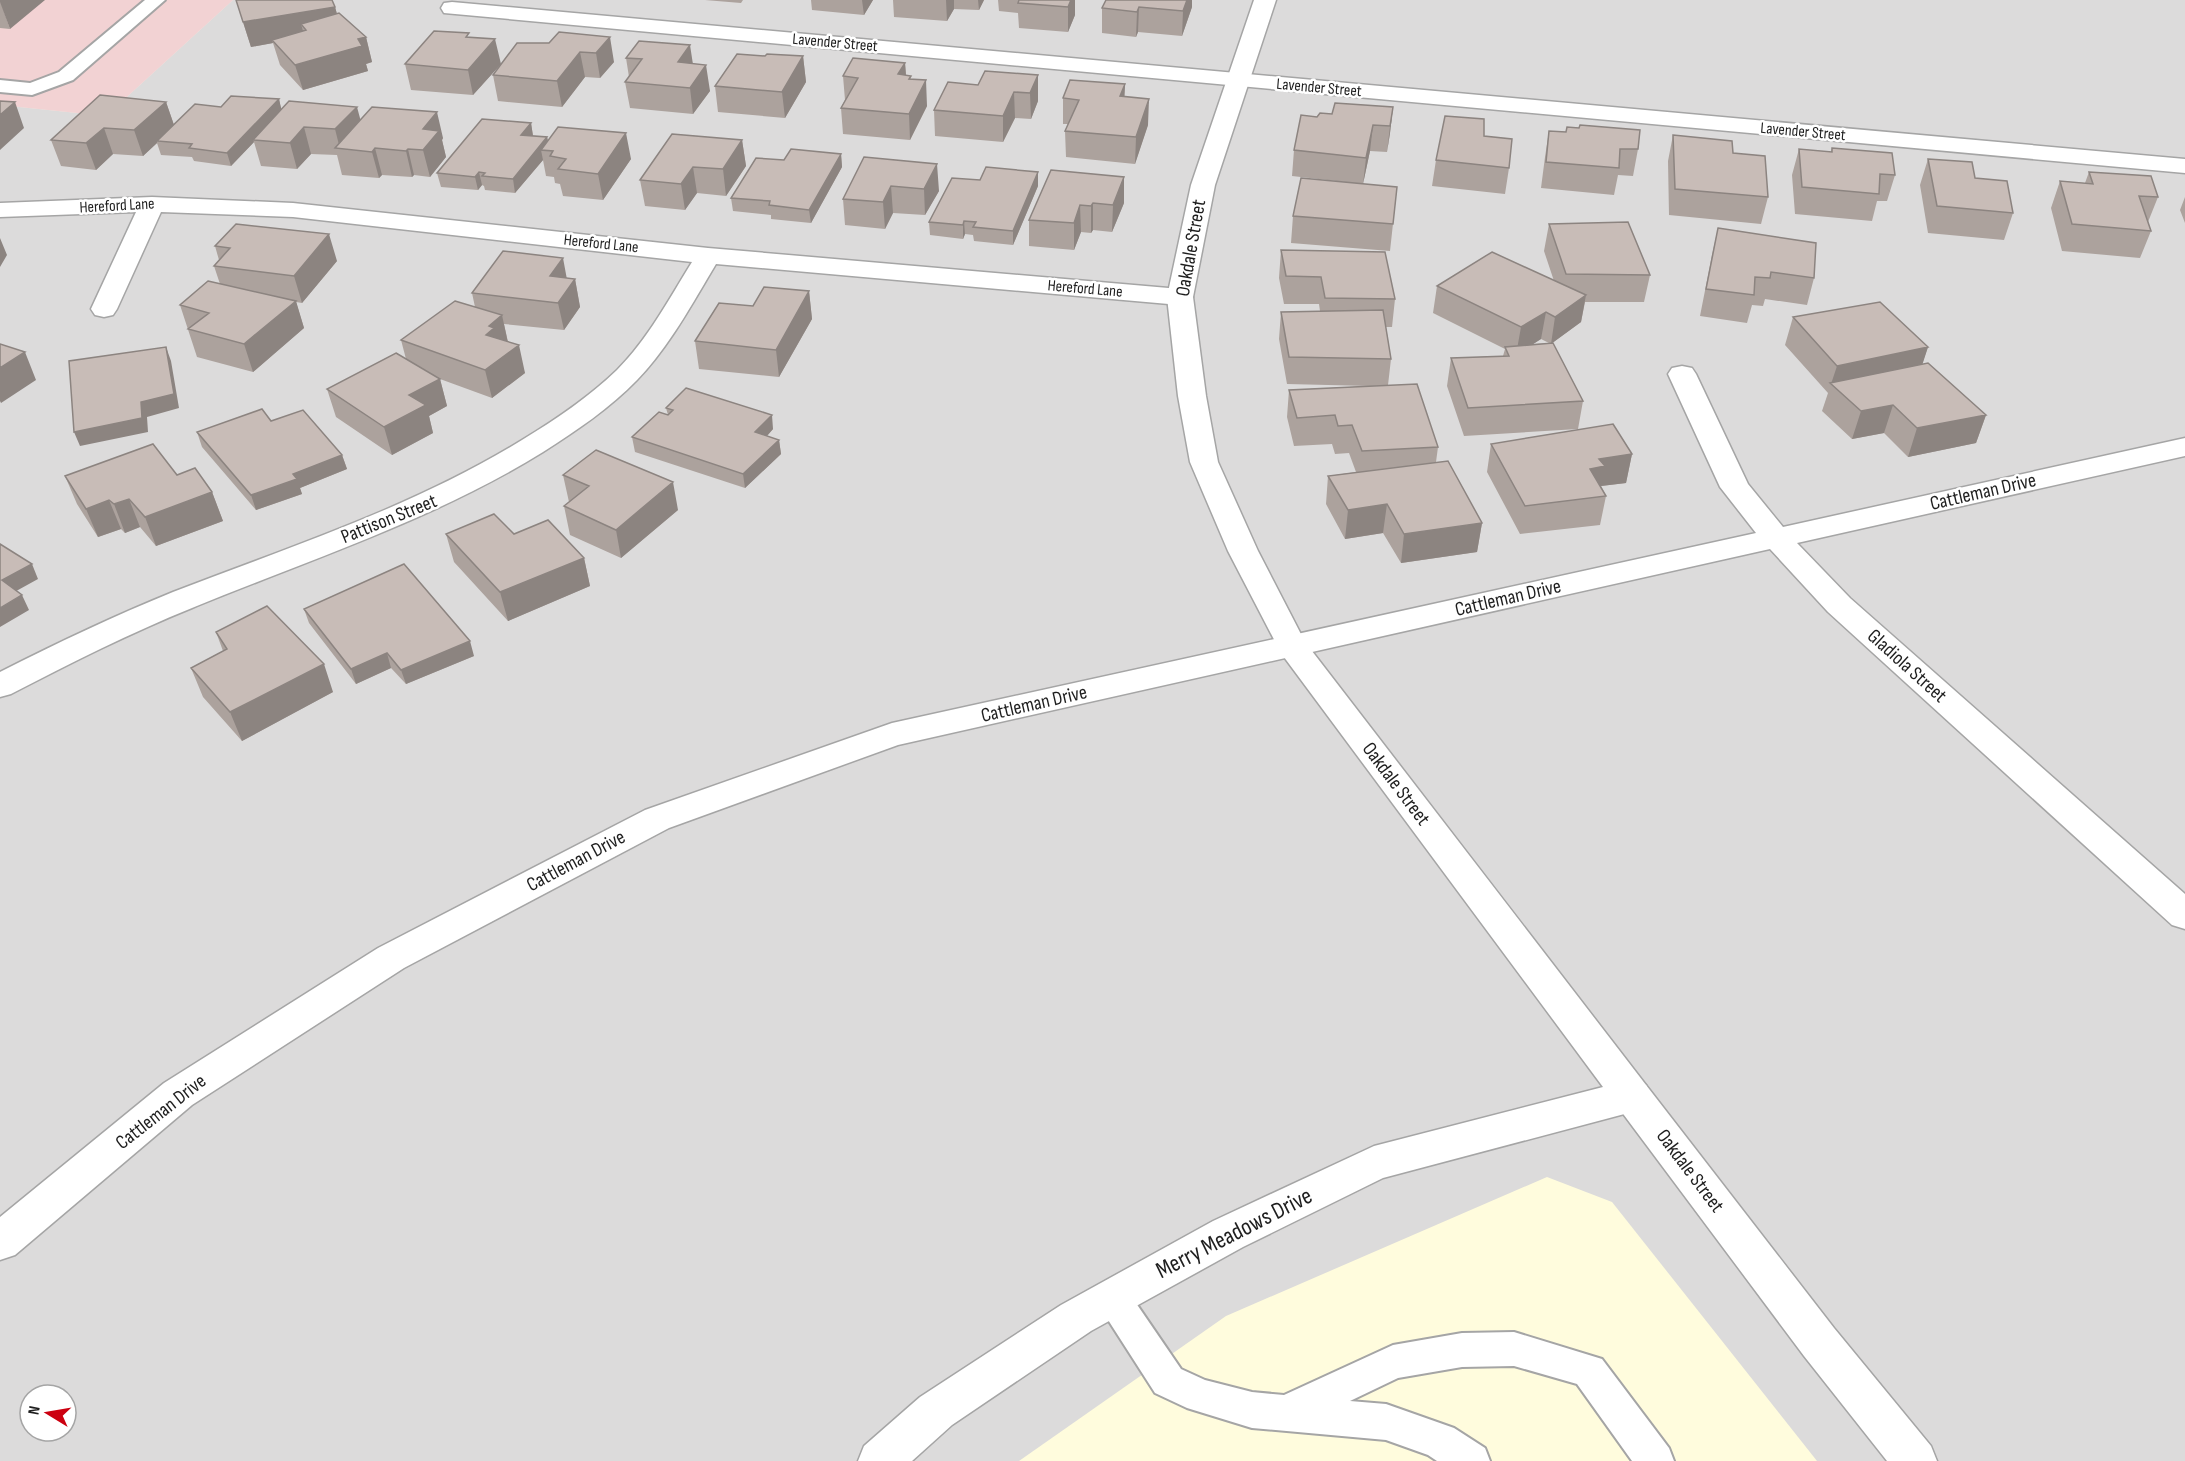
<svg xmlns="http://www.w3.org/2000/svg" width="2185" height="1461" font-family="'Sofia Sans Condensed',sans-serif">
<rect width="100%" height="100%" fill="#f0ebe4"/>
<!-- residential -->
<path fill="#dcdbdb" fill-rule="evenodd" d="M233 0H2185V1461H0V105L106 116ZM30 1395H66V1431H30Z"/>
<!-- commercial -->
<path fill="#f2d2d3" d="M0 0H233L106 116 0 105Z"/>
<!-- education -->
<path fill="#fffcdd" d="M1547 1177 1612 1202 1817 1461H1019L1226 1316Z"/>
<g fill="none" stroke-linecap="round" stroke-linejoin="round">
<defs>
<path id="service" d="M145 0H165L73 80 32 95 0 92V80L30 83 59 72Z
M1112 1282 1125 1287 1181 1369 1205 1380 1252 1392 1284 1395 1393 1345 1462 1333 1514 1332 1602 1359 1669 1448 1674 1461H1632L1577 1384 1514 1366 1462 1367 1398 1378 1350 1401 1386 1404 1454 1428 1485 1448 1490 1461H1437L1428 1455 1386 1440 1252 1428 1187 1408 1155 1393 1094 1298 1099 1287Z"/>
<path id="minor" d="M452 2 2185 159V173L444 13 441 8 444 3Z
M152 197 293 203 708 248 1180 289 1189 291 1193 297 1189 303 1180 305 716 264C692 304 669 347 637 380 610 408 576 431 543 452 433 520 311 559 192 608 130 633 71 663 11 694L0 697V672C57 643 114 616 173 592 292 546 413 507 522 440 555 420 589 397 617 370 648 339 669 299 692 262L293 217 161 212 117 309 113 315 104 317 95 315 91 309 136 212 0 217V203Z
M1682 366 1692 368 1696 374 1748 484 1783 527 2185 438V456L1797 543 1850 598 2185 894V929L2172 925 1828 612 1770 549 898 745 669 828 404 968 192 1105 15 1255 0 1260V1217L164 1083 378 948 645 810 892 723 1756 533 1720 487 1668 374 1672 368Z
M1632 1080 1646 1085 1834 1328 1931 1446 1937 1461H1887L1804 1356 1618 1107 1613 1096 1618 1085Z"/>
<path id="tertiary" d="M1254 0H1276L1215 185 1193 297 1206 396 1218 462 1258 551 1305 642 1646 1085 1651 1096 1646 1107 1632 1112 1383 1178 1243 1247 1091 1331 952 1425 912 1461H858L864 1446 920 1397 1061 1305 1213 1221 1374 1146 1603 1087 1281 653 1228 551 1190 462 1178 396 1167 297 1191 185Z"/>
</defs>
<!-- service casing -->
<use href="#service" stroke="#a5a5a5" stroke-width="4"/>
<!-- minor casing -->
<use href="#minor" stroke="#a5a5a5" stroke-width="3"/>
<!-- tertiary casing -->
<use href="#tertiary" stroke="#a5a5a5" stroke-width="3"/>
<!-- service -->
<use href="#service" fill="#fff" fill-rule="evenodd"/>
<!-- minor -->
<use href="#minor" fill="#fff" fill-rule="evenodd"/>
<!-- tertiary -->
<use href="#tertiary" fill="#fff" fill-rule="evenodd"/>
</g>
<!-- wall -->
<path fill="#aca29d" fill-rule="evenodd" d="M0 0 10 29 0 28Z
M236 0 335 7 337 14 366 37 372 62 366 64 368 71 303 90 280 65 273 43 251 47Z
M705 0H743L741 3Z
M811 0H873L864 15 812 10Z
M893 0H984L979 10 954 9 947 21 894 17Z
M998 0H1075V15L1068 32 1019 28 1018 13 999 11Z
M1106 0H1192V7L1182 36 1138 32 1136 37 1102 33V8Z
M559 32 614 62 600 78 585 77 562 107 498 101 493 75 549 43Z
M765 56H803L806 82 785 118 718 112 715 86Z
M626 58 693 64 710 91 693 114 630 108 625 82 629 77Z
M905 63 906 75 911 79 927 106 910 140 843 134 841 108 845 100 843 76Z
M405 64H501L473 95 411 90Z
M1038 75V101L1031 119 1015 118 1003 142 935 136 934 110 978 85Z
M1125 84 1124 96 1148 125 1135 164 1066 157 1065 131 1068 124H1063V98Z
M279 99 281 109 361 119 443 138 442 140 446 157 430 177 414 175 412 177 382 175 379 178 342 175 337 155 311 154 297 169 261 166 254 142 231 166 194 161 192 157 161 155 157 143 143 156 113 154 96 170 61 166 51 140 166 102 174 125 221 107Z
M1393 107 1390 133 1387 152 1370 151 1363 184 1397 187 1390 251 1291 243 1293 216 1345 182 1292 176 1294 150 1317 117 1332 114Z
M531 123 533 136 547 137 548 140 631 159 603 200 563 196 560 184 555 183 554 177 546 176 543 160 515 193 485 190 484 186 482 185 478 190 441 187 437 173Z
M1549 131 1638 149 1633 176 1618 175 1614 195 1541 188 1545 157Z
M1673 135 1733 153 1768 197 1761 224 1669 215 1668 161Z
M1484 136 1509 168 1505 194 1432 186 1436 160Z
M742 140 746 166 726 196 697 193 685 210 645 206 640 180Z
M1832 148 1895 175 1887 201H1877L1872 221 1795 214 1792 175 1799 149 1831 152Z
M841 154 842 167 811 223 771 219V215L733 211 731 198 784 160Z
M864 157 939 191 925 215 893 213 885 229 845 225 843 199Z
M1928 159 1975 178 2013 213 2004 240 1928 233 1920 185Z
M1051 170 1124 203 1112 232 1093 230 1091 233 1081 232 1074 250 1029 246V220Z
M1038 172V186L1013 245 974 241 973 235 965 234 963 239 930 235 929 222Z
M2089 172 2158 197 2148 222 2151 231 2140 258 2062 251 2051 208 2060 181 2085 183Z
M2185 197V223L2180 210Z
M1549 224 1650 275 1644 302H1585L1581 322 1552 343 1583 401 1578 429 1464 436 1447 386 1451 358 1503 356 1505 349 1433 313 1437 286 1554 281 1544 251ZM1541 339 1549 343 1533 344Z
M1718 228 1814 278 1807 305 1765 299 1763 306 1752 305 1747 323 1700 316 1712 255Z
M215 246 337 261 302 303 296 302 304 328 253 372 197 357 180 305 220 284 214 266 219 260Z
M1281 250 1395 299 1392 327H1386L1391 359 1388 385 1438 447 1436 462 1482 523 1477 552 1401 563 1383 533 1345 539 1326 504 1328 476 1356 472 1349 453 1335 454 1332 444 1294 446 1287 417 1289 390 1369 386 1287 384 1279 339 1281 312 1320 311 1319 304H1284L1279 278Z
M567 278 575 279 580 307 564 330 504 324 508 342 525 373 492 398 440 379 447 406 429 416 433 433 392 455 336 417 327 389 406 359 401 340 475 307 472 293Z
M809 291 812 319 779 377 699 369 695 341 753 306Z
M1793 317 1928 347 1922 364 1986 415 1976 443 1908 457 1884 433 1852 439 1822 411 1828 393 1785 345Z
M666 408 773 429 767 436 779 440 781 454 745 488 635 452 632 437 668 415Z
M271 421 342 455 347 469 300 488 302 494 256 510 202 447 197 432Z
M1491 444 1632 454 1626 483 1601 486 1606 496 1600 525 1520 534 1487 472Z
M177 475 212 492 223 521 156 546 140 527 125 533 121 529 98 537 77 504 65 476Z
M563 475 678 510 621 558 570 535 564 506 569 502Z
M446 534H514L584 558 590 586 508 621 454 562Z
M304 609 474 656 406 684 391 668 356 684 309 623Z
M216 632 333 692 242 741 203 697 191 668 223 651Z"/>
<!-- shaded-wall -->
<path fill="#8c8480" d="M0 0H45L10 29 0 2Z
M862 0H873L864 15Z
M946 0H954V9L947 21Z
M978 0H984L979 10Z
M1071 0H1075V15L1068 32V7Z
M1187 0H1192V7L1182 36 1183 11Z
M335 7 342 32 306 30 301 24 305 38 272 40 273 43 251 47 243 22Z
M1139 7 1138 32 1136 37 1137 12Z
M366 37 372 62 366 64 368 71 303 90 295 65 358 39Z
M610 37 614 62 600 78 596 53Z
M495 39 501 64 473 95 468 70Z
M690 45 694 71 678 62Z
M580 52 585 77 562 107 557 81Z
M803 56 806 82 785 118 782 92Z
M905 63 907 89 898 74Z
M706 65 710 91 693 114 690 88Z
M1038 75V101L1031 119 1030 93Z
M926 80 927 106 910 140 909 114Z
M1125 84 1124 110 1120 96Z
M1014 92 1015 118 1003 142V116Z
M279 99 282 112 253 140 254 142 231 166 227 153Z
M1149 99 1148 125 1135 164 1136 137Z
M15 102 24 128 0 150V115Z
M166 102 175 128 157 141V143L143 156 134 130Z
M357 107 364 133 340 149 335 129Z
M1393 107 1390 133 1387 152 1390 126Z
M437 112 443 138 442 140 446 157 430 177 423 150V129Z
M531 123 533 136 521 135Z
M1373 125 1370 151 1363 184 1366 158Z
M304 127 311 154 297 169 290 143Z
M104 128 113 154 96 170 86 143Z
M626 133 631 159 603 200 598 174Z
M547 137 550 151 541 150 543 160 515 193 513 179Z
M742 140 746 166 726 196 723 169Z
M375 148 382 175 379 178 372 152Z
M408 149 414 175 412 177 406 151Z
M841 154 842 167 811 223 809 210Z
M937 164 939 191 925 215 924 189Z
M693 167 697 193 685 210 681 184Z
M479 172 482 185 478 190 475 177Z
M1038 172V186L1013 245V231Z
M1124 177V203L1112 232 1113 205Z
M891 186 893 213 885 229 883 202Z
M1093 203V230L1091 233V206Z
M1080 205 1081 232 1074 250V223Z
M964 221 965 234 963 239V225Z
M329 234 337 261 302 303 294 276Z
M0 238 7 255 0 267Z
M563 258 568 285 556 303 550 276Z
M575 279 580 307 564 330 558 303Z
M809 291 812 319 779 377 776 350Z
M1586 295 1581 322 1551 344 1555 317Z
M296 301 304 328 253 372 244 344Z
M1546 312 1541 339 1516 355 1521 327Z
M502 315 508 343 486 335 489 326Z
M519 345 525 373 492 398 485 370Z
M166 347 171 361 179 408 147 417 148 432 80 446 74 432 141 402Z
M1928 347 1919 375 1831 384 1837 366Z
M25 352 36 380 1 403 0 401V368Z
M440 379 447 406 429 416 433 433 392 455 384 427 409 395Z
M1893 405 1884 433 1852 439 1861 411Z
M772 415 773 429 757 447 755 432Z
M1986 415 1976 443 1908 457 1917 428Z
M779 440 781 454 745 488 743 474Z
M1632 454 1626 483 1601 486 1599 495 1590 469 1599 459Z
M342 455 347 469 300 488 302 494 256 510 251 495 293 474Z
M673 482 678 510 621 558 616 530Z
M212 492 223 521 156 546 145 517Z
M129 499 140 527 125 533 114 504Z
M109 500 121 529 98 537 86 509Z
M1387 504 1383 533 1345 539 1348 510Z
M1482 523 1477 552 1401 563 1404 534Z
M584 558 590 586 508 621 500 592Z
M32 564 38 579 9 595 2 580Z
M22 595 29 610 0 627V608Z
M470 641 474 656 406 684 401 670Z
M387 653 391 668 356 684 351 669Z
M324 664 333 692 242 741 230 712Z"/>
<!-- building -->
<path fill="#c8bcb7" stroke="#8c8480" stroke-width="1.5" d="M236 0H332L335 7 243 22Z
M1019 0H1071L1068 7 1018 3Z
M1106 0H1187L1183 11 1139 7 1137 12 1102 8Z
M339 13 366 37 358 39 362 46 295 65 272 40 306 30 301 24Z
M434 31 469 33 466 37 495 39 468 70 405 64Z
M559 32 610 37 596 53 580 52 557 81 493 75 517 43H549Z
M639 41 690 45 678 62 706 65 690 88 625 82 642 59 626 58Z
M737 54 765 56 767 54 803 56 782 92 715 86Z
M853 58 905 63 898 74 911 76 909 79 926 80 909 114 841 108 858 78 843 76Z
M985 71 1038 75 1030 93 1014 92 1003 116 934 110 948 82 978 85Z
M1070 80 1125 84 1120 96 1149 99 1136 137 1065 131 1079 100 1063 98Z
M100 95 166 102 134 130 104 128 86 143 51 140Z
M231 96 279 99 227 153 189 148 192 144 157 141 195 104 221 107Z
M0 101 15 102 0 115Z
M289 101 357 107 335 129 304 127 290 143 253 140Z
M1335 103 1393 107 1390 126 1373 125 1366 158 1294 150 1301 115 1317 117 1320 113 1332 114Z
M372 107 437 112 423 129 439 131 423 150 408 149 406 151 375 148 372 152 335 148Z
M1445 116 1484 119V136L1512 139 1509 168 1436 160Z
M482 119 531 123 521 135 547 137 513 179 482 176 485 173 479 172 475 177 437 173Z
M1580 125 1640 130 1638 149H1620L1619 168 1546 162 1549 131 1566 132 1567 127 1579 128Z
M558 127 626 133 598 174 558 169 566 159 550 156 553 151 541 150Z
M672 134 742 140 723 169 693 167 681 184 640 180Z
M1673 135 1732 141 1733 153 1765 156 1768 197 1675 189Z
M1832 148 1892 153 1895 175 1880 174 1879 194 1802 187 1799 149 1832 152Z
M791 149 841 154 809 210 769 205 770 201 731 198 756 158 784 160Z
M864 157 937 164 924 189 891 186 883 202 843 199Z
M1928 159 1972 162 1975 178 2007 181 2013 213 1937 206Z
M986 167 1038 172 1013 231 973 227 976 222 964 221 963 225 929 222 952 178 980 180Z
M1051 170 1124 177 1113 205 1093 203 1091 206 1080 205 1074 223 1029 220Z
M2089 172 2151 176 2158 197 2139 196 2151 231 2072 224 2060 181 2093 184Z
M1301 178 1397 187 1393 224 1293 216Z
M1628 222 1650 275 1566 274 1549 224Z
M236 224 329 234 294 276 214 266 230 248 215 246Z
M1718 228 1816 243 1814 278 1771 272 1770 278 1755 277 1754 295 1706 289Z
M1281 250 1385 252 1395 299 1325 298 1321 277 1286 276Z
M503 251 563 258 550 276 575 279 558 303 472 293Z
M1492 252 1586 295 1555 317 1546 312 1521 327 1437 286Z
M208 281 296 301 244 344 188 329 209 313 180 305Z
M764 287 809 291 776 350 695 341 719 303 753 306Z
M455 301 502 315 489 326 494 328 486 335 519 345 485 370 401 340Z
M1880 302 1928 347 1837 366 1793 317Z
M1383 310 1391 359 1289 357 1281 312Z
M1553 343 1583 401 1468 408 1451 358 1509 356 1505 347Z
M0 344 25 352 0 368Z
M166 347 174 394 141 402 142 418 74 432 69 361Z
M396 353 440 379 409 395 426 405 384 427 327 389Z
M1928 363 1986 415 1917 428 1893 405 1861 411 1830 383Z
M1417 384 1438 447 1362 451 1352 425 1338 426 1335 415 1297 418 1289 390Z
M686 388 772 415 755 432 779 440 743 474 632 437 659 412 668 415 673 410 666 408Z
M262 409 271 421 303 410 342 455 293 474 297 479 251 495 197 432Z
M1613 424 1632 454 1599 459 1605 466 1590 469 1606 496 1525 506 1491 444Z
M153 444 177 475 195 468 212 492 145 517 129 499 114 504 109 500 86 509 65 476Z
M596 450 673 482 616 530 564 506 589 486 563 475Z
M1448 461 1482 523 1404 534 1387 504 1348 510 1328 476Z
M494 514 514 534 548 520 584 558 500 592 446 534Z
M0 544 32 564 2 580 22 595 0 608Z
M404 564 470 641 401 670 387 653 351 669 304 609Z
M267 606 324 664 230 712 191 668 227 649 216 632Z"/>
<g text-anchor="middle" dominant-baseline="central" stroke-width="5" stroke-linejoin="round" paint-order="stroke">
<!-- far-street labels -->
<g font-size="16" fill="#1e1e1e" stroke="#fff">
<text transform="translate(835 43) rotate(5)">Lavender Street</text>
<text transform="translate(1319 88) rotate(5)">Lavender Street</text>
<text transform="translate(1803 132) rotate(5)">Lavender Street</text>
<text transform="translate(117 206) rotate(-3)">Hereford Lane</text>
<text transform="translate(601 244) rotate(6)">Hereford Lane</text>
<text transform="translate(1085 289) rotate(5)">Hereford Lane</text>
</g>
<!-- street labels -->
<g font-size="20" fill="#1e1e1e" stroke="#fff">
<text transform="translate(1191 248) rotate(-80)">Oakdale Street</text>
<text transform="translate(1983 492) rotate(-13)">Cattleman Drive</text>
<text transform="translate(389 519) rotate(-22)">Pattison Street</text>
<text transform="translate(1508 598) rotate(-13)">Cattleman Drive</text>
<text transform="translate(1907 666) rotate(42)">Gladiola Street</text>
<text transform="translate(1034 704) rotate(-13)">Cattleman Drive</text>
<text transform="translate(1396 784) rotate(53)">Oakdale Street</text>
<text transform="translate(576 861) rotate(-28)">Cattleman Drive</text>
<text transform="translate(161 1112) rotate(-38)">Cattleman Drive</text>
<text transform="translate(1690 1171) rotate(53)">Oakdale Street</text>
</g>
<!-- near-street labels -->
<g font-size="24" fill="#1e1e1e" stroke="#fff">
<text transform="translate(1234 1233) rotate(-27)">Merry Meadows Drive</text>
</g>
</g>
<!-- north arrow -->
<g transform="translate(48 1413) rotate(281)"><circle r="28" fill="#ffffff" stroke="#a5a5a5" stroke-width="1.5"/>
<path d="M0-4.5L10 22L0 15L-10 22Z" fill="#cc0010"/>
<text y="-9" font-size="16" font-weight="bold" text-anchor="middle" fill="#1e1e1e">N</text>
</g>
</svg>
